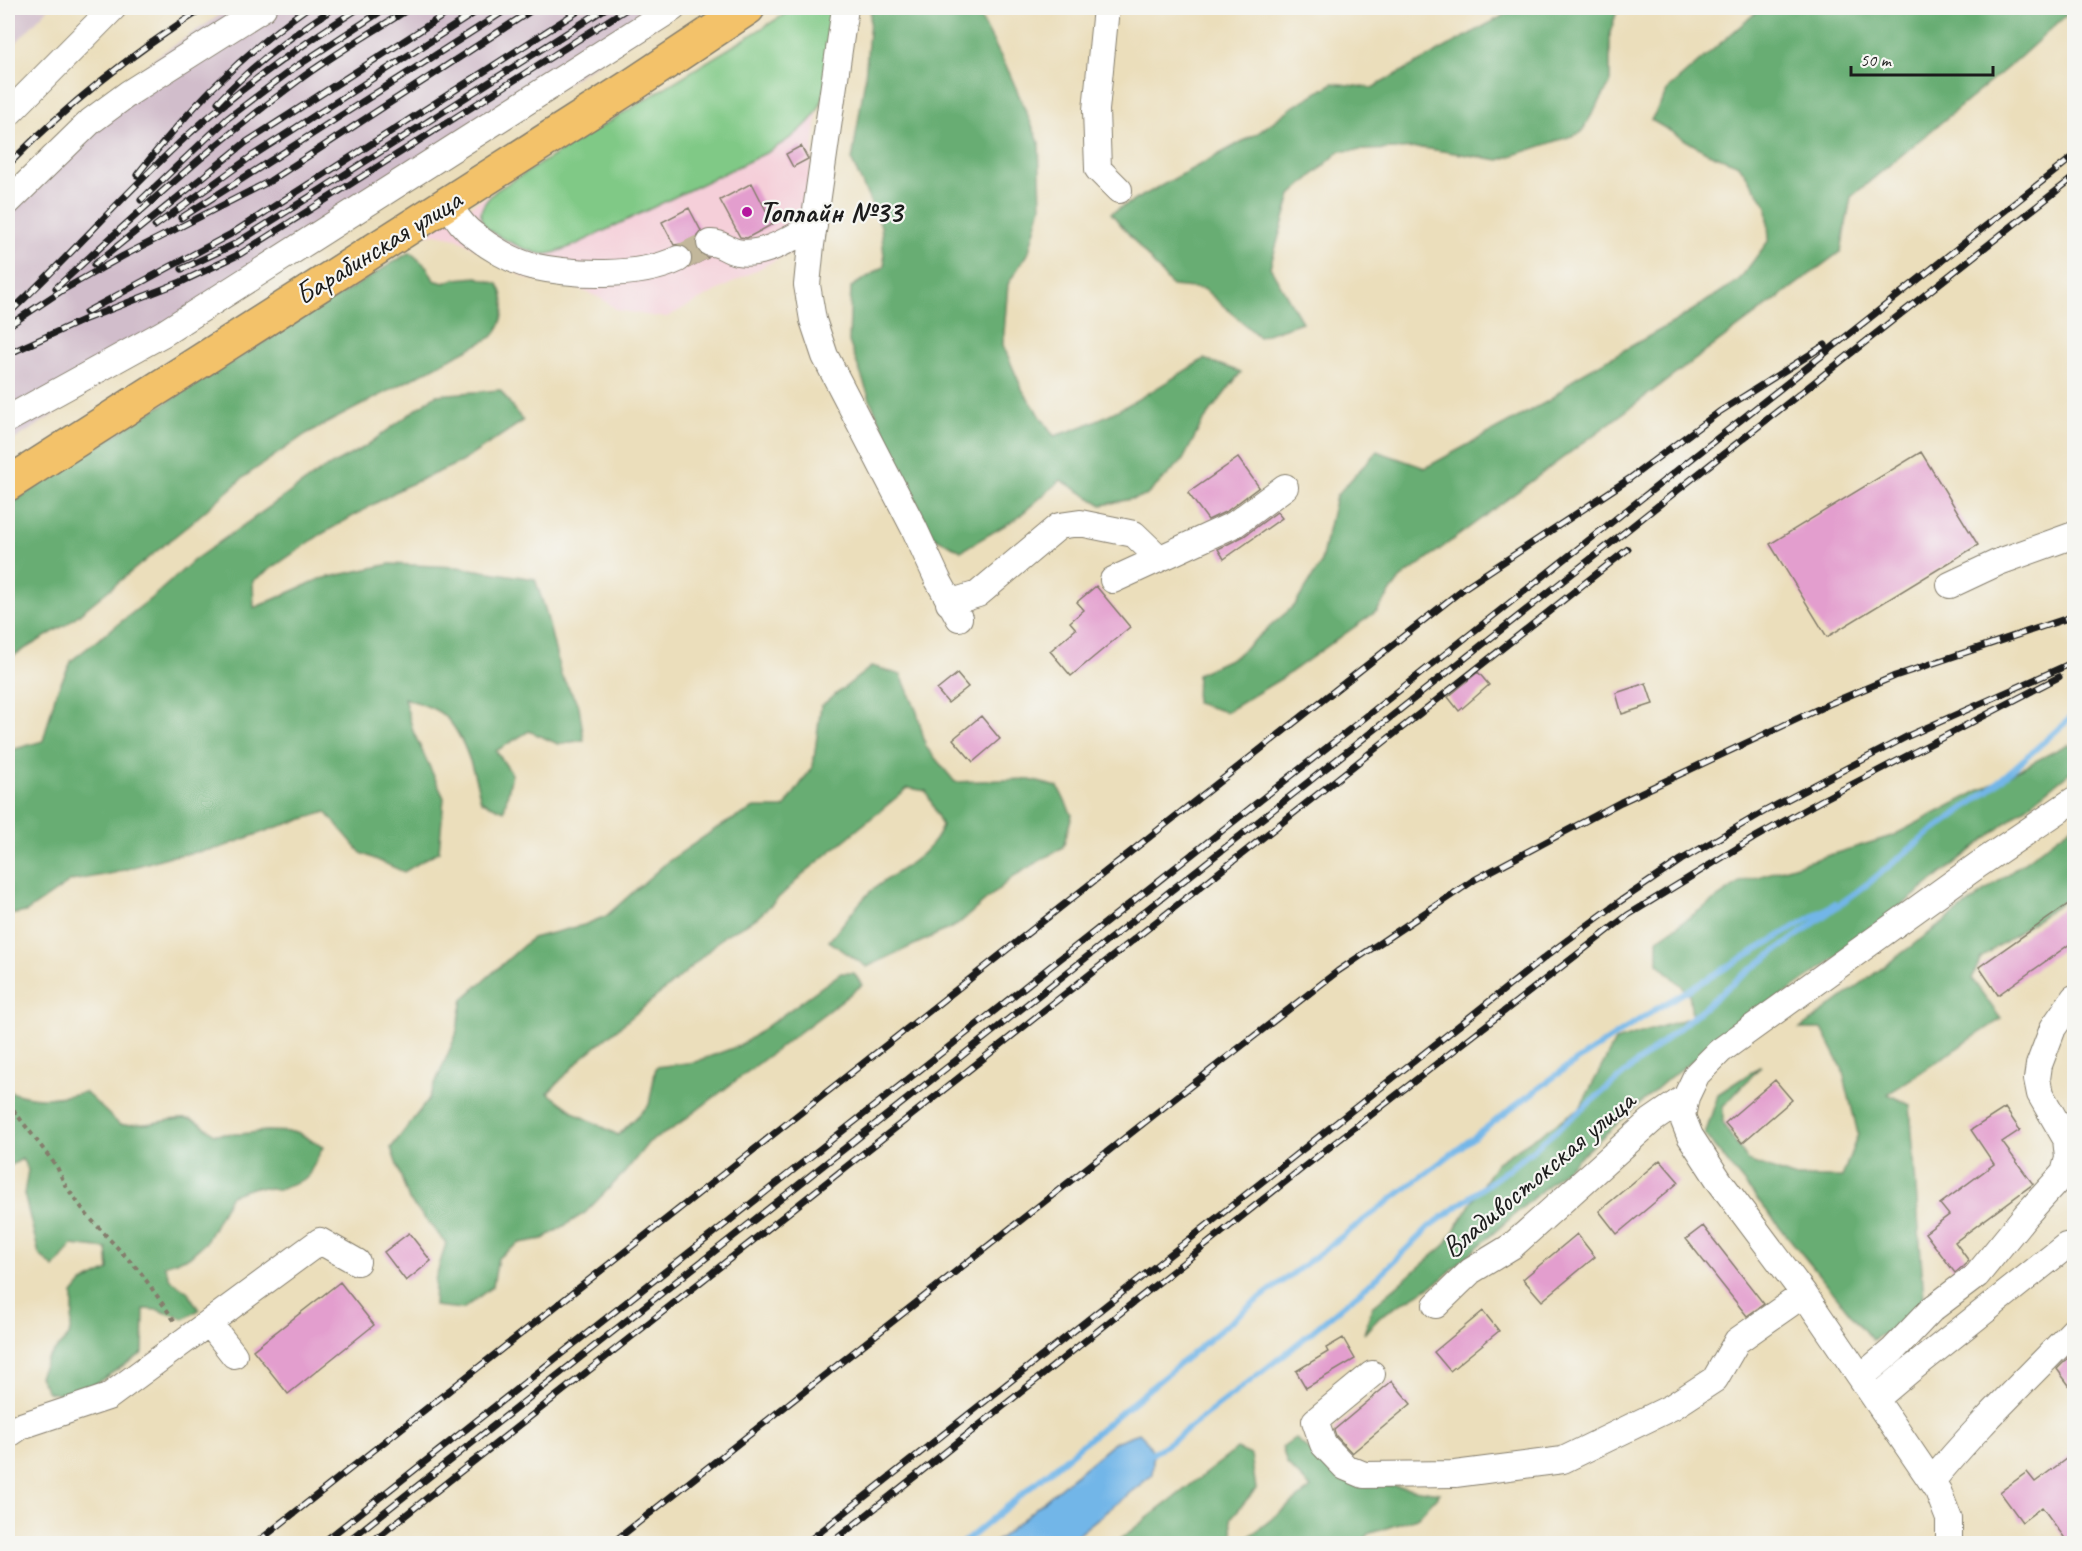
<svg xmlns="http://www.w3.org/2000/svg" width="2082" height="1551" font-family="Caveat,sans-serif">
<rect width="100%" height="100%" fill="#f6f6f2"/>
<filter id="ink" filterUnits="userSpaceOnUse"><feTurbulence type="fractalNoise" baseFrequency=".0167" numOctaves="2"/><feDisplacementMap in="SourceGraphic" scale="12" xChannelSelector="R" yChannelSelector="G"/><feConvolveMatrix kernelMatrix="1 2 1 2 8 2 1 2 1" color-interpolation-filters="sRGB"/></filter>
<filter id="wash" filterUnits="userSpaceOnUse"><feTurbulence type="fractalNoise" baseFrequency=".008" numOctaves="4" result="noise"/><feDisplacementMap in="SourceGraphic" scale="24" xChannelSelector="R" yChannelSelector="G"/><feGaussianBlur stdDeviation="1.35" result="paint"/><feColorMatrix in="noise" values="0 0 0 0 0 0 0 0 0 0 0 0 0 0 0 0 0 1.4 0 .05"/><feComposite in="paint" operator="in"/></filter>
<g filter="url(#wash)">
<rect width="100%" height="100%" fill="#ebdebb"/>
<!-- built -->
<path fill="#f5cfd9" d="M795 8H830L800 260 794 255 787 254 667 317H657L617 310 602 299 566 283 528 279 457 238 436 234 423 235Z"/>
<!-- industrial -->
<path fill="#d1bdcb" d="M8 8H49L8 51Z
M231 8H683L8 444V190L59 137 159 55Z"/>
<!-- green -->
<path fill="#80c986" stroke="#4e7251" stroke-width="1.5" d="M795 8H830L834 11C831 40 831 96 813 117 801 132 785 142 768 152L575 245C566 248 553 255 543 254 532 253 522 248 512 243 482 229 467 216 497 190Z"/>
<!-- forest -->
<path fill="#68ad73" stroke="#426448" stroke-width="1.5" d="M871 8H989L981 18 1009 72 1039 142 1041 207 1029 251 1008 284 1003 345 1023 391 1054 436C1108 421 1157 388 1204 359L1241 372 1202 423 1183 460 1146 496 1102 505 1061 480 1016 519 961 551 932 536 871 402 849 342 851 287 885 266 881 226 852 161 865 78Z
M1517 8H1618L1610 33V84L1581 133 1499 160 1423 148 1340 151 1291 195 1270 267 1302 322 1259 337 1204 289 1172 286 1111 213 1258 133 1294 106 1333 83 1372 88Z
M1761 8H2074L2018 59 1851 197 1841 251 1400 579 1377 611 1284 677 1226 712 1196 703 1197 674 1236 656 1295 605 1320 565 1336 496 1377 451 1425 468 1550 400 1576 377 1676 321 1739 280 1769 240 1767 206 1739 165 1706 152 1651 120 1669 88Z
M410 252 427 267 434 280 444 283 455 279 477 277 498 284C508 301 505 323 492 337L306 434 244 477 190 524 67 624 8 659V505L146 415Z
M500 390 523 421 461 462 402 488 320 535 253 581 254 608 320 579 390 564 457 567 535 579 546 612 561 675 579 706 584 740 558 744 529 731 496 751 512 774 504 811 481 801C475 775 463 727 439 712 429 706 415 702 404 698L413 731 444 798 439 851 404 872 361 853 326 812 274 828 220 848 167 857 114 873 71 881 26 912 8 915V751L43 741 56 693 72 660 154 596 194 560 322 470 363 448 436 395Z
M872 666 901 675 917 712 926 747 955 782 1026 779 1058 787 1072 815 1063 847 1014 876 957 925 867 967 829 941C843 925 856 905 871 891 895 871 931 857 942 826L926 791 908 788 808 870 757 918 725 935 685 973 582 1058 548 1093 577 1114 618 1135 649 1105 656 1067 695 1062 741 1045 841 973H854L862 985 672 1129 649 1142 625 1172 585 1213 543 1239 520 1243 498 1258 493 1286 463 1309 434 1306 435 1280 446 1243 409 1200 391 1148 428 1100 456 1035 463 999 532 938 584 925 606 916 666 863 717 828 754 808H784L813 766 821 706Z
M2068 744 2074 748V769L1834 959 1669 1078 1438 1282 1380 1316 1364 1334 1372 1307 1445 1245 1496 1163 1580 1108 1615 1041 1692 1017 1689 993 1658 963V939L1741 882 1892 836Z
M2074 825V894L1981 958 1972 979 2001 1019 1888 1094 1910 1105 1924 1298 1913 1318 1872 1340 1705 1135 1718 1094 1761 1066 1723 1107V1124L1748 1161 1793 1177H1842L1858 1134 1842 1068 1822 1029H1800Z
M8 1091C36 1102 56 1098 85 1092L120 1125C131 1124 143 1125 153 1123 182 1119 190 1112 214 1134H241L266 1131 297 1132 323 1147 307 1178 277 1190 255 1187 231 1195 206 1242 189 1257 164 1265 170 1279 188 1292 199 1310 184 1319 158 1310 144 1309 143 1353 75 1397 48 1392 39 1376 47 1359 69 1336 73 1314V1294L82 1283 109 1270 107 1249 72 1245 54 1268 39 1254 24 1194 28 1170 22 1159 8 1167Z
M1295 1438 1343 1478 1440 1493 1417 1518 1368 1534 1360 1543 1240 1544 1311 1488 1287 1464 1282 1447Z
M1237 1449 1251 1455 1256 1489 1231 1518 1234 1543H1115Z"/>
<!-- water -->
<path fill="#72b6e8" stroke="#476982" stroke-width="1.5" d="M1139 1433C1155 1448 1154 1454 1152 1475L1067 1543H994L1115 1442Z"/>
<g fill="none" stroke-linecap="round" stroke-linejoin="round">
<!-- stream -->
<path stroke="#72b6e8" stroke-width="6" d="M1149 1456 1179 1436 1286 1353 1379 1276 1429 1227 1522 1159 1738 979 1870 882 1923 838 1988 791 2074 715
M962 1544 1247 1308 1563 1070 1651 1012 1834 904"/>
</g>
<g id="blocks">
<!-- building -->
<path fill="#e39ece" d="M801 146 808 159 793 167 786 154Z
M752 183 773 224 747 238 740 237 720 200Z
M689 208 701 231 697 236 695 242 697 250 702 256 708 258 690 267 693 261 692 253 687 247 681 244 674 245 662 222Z
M1921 452 1978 545 1827 637 1770 544Z
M1238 458 1259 487 1227 511 1208 520 1188 493Z
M1277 512 1282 518 1224 559 1218 549 1244 536Z
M1096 586 1130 627 1071 676 1050 651 1076 629 1070 622 1084 610 1077 602Z
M1478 672 1489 685 1459 711 1448 697Z
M957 674 968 687 948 703 937 690Z
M1646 683 1653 704 1622 714 1616 693Z
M981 716 1000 739 973 762 953 739Z
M2074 900V941L1998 995 1979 967Z
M1775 1080 1792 1100 1742 1143 1725 1123Z
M2005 1108 2020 1130 2002 1142 2033 1184 1955 1242 1969 1261 1955 1273 1925 1233 1949 1215 1940 1204 1994 1164 1971 1130Z
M1660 1160 1679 1182 1617 1234 1599 1211Z
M1703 1226 1764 1304 1747 1316 1686 1239Z
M409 1233 431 1261 406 1281 384 1252Z
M1577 1234 1595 1257 1542 1301 1523 1279Z
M340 1282 374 1325 288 1394 253 1350Z
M1483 1311 1499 1331 1450 1371 1434 1352Z
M1343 1338 1355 1359 1306 1388 1296 1371 1328 1352 1326 1348Z
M2074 1352V1392L2057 1369Z
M1392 1381 1411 1404 1352 1453 1336 1436 1334 1430Z
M2074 1453V1544H2069L2042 1507 2022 1522 2000 1492 2027 1472 2035 1482Z"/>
</g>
</g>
<g filter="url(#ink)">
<use href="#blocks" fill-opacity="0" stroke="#847d6c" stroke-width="1.5"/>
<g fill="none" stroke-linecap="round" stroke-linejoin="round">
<!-- minor-tunnel -->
<path stroke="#c2b79b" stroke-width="26" stroke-dasharray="26 13" stroke-linecap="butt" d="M678 259 710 243"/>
<defs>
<path id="minor" d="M845 8 811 245 807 285 813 320 825 356 914 528 938 580 959 618
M1106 8 1096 110 1098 169 1119 190
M8 114 113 8
M8 202 91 121 129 93 263 8
M447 203C455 214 462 227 474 235 489 247 512 261 531 266 572 275 639 278 678 259
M710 243C721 242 726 250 737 252 764 257 791 238 814 226
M8 419 164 333 673 8
M1113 580 1235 524 1285 487
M1950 585 1999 562 2074 535
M949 603 978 594 1059 526 1080 523 1134 534 1159 558
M1436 1305 1471 1271 1512 1246 1651 1121 1686 1097
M209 1323 234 1355
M1372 1374 1315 1421 1323 1444 1345 1467 1364 1475 1455 1474 1563 1460 1672 1407 1715 1379 1737 1341 1804 1294
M1861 1377 1893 1350 1932 1309 1977 1275 2025 1216 2064 1173 2068 1158 2066 1139 2040 1094 2037 1079 2039 1065 2053 1028 2074 998
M1876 1399 1909 1371 2066 1246 2074 1245
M8 1435 21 1426 108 1397 320 1241 357 1262
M1932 1481C1976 1427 2026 1380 2074 1330
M1949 1544V1519L1938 1491 1804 1294 1720 1182 1690 1136 1682 1116 1686 1097 1697 1074 1720 1051 1978 865 2074 800"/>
<path id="major" d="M8 484 634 84 748 8"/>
</defs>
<!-- minor casing -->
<use href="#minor" stroke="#847d6c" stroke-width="28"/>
<!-- major casing -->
<use href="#major" stroke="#847d6c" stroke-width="36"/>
<!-- path -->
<path stroke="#847d6c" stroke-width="4" stroke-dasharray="4.5 4.5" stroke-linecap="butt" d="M8 1103 57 1167 65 1185 87 1215 141 1273 176 1323"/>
<!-- minor -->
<use href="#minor" stroke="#fff" stroke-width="26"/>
<!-- major -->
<use href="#major" stroke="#f3c26a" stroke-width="33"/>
<defs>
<path id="rail" d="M218 102C252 65 292 35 334 8
M8 165C67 105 132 53 204 8
M137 175C190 108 237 58 307 8
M141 200 228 118 294 68 386 8
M181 218 509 8
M155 226 252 156 482 8
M94 265 245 143 455 8
M182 269 235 244 289 210 606 8
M56 288C134 216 213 144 299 80 334 54 373 32 410 8
M86 312 231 234 583 8
M8 314C70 257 125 192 188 135 241 87 300 46 359 8
M8 326 61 291 123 256 270 181 535 8
M8 354 83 320 181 282 240 254 628 8
M255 1544 1467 586 1629 479 1719 412 1825 345
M321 1544 2074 156
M344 1544 2074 177
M369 1544 1628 549
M611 1544 1212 1069 1338 971 1474 880 1621 802 1829 704 1895 676 2074 616
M805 1544 1558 947 1619 902 1681 860 1765 811 1908 736 2074 662
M830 1544 1300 1170 1628 915 1754 838 1822 800 2059 677"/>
</defs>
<!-- rail casing -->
<use href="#rail" stroke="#1c1c1c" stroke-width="7"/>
<!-- rail -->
<use href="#rail" stroke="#f6f6f2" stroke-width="4.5" stroke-dasharray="14" stroke-linecap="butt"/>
</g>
</g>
<!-- markers -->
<circle fill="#b5179e" stroke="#f6f6f2" stroke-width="2" cx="747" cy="212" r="6"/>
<g text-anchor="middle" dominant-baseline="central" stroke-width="4.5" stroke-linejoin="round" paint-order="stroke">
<!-- poi labels -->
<g font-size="30" font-weight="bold" fill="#1c1c1c" stroke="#f6f6f2" text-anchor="start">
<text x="759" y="212">Топлайн №33</text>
</g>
<!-- street labels -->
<g font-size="30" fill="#1c1c1c" stroke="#f6f6f2">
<text transform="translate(378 247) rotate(-32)">Барабинская улица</text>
<text transform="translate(1538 1174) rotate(-40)">Владивостокская улица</text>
</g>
</g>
<!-- margin -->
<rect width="2082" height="1551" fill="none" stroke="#f6f6f2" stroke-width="30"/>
<!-- scale -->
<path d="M1851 66v9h142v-9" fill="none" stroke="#1c1c1c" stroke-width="3"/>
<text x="1860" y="66" font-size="18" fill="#1c1c1c" stroke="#f6f6f2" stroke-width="4.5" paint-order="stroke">50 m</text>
</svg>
